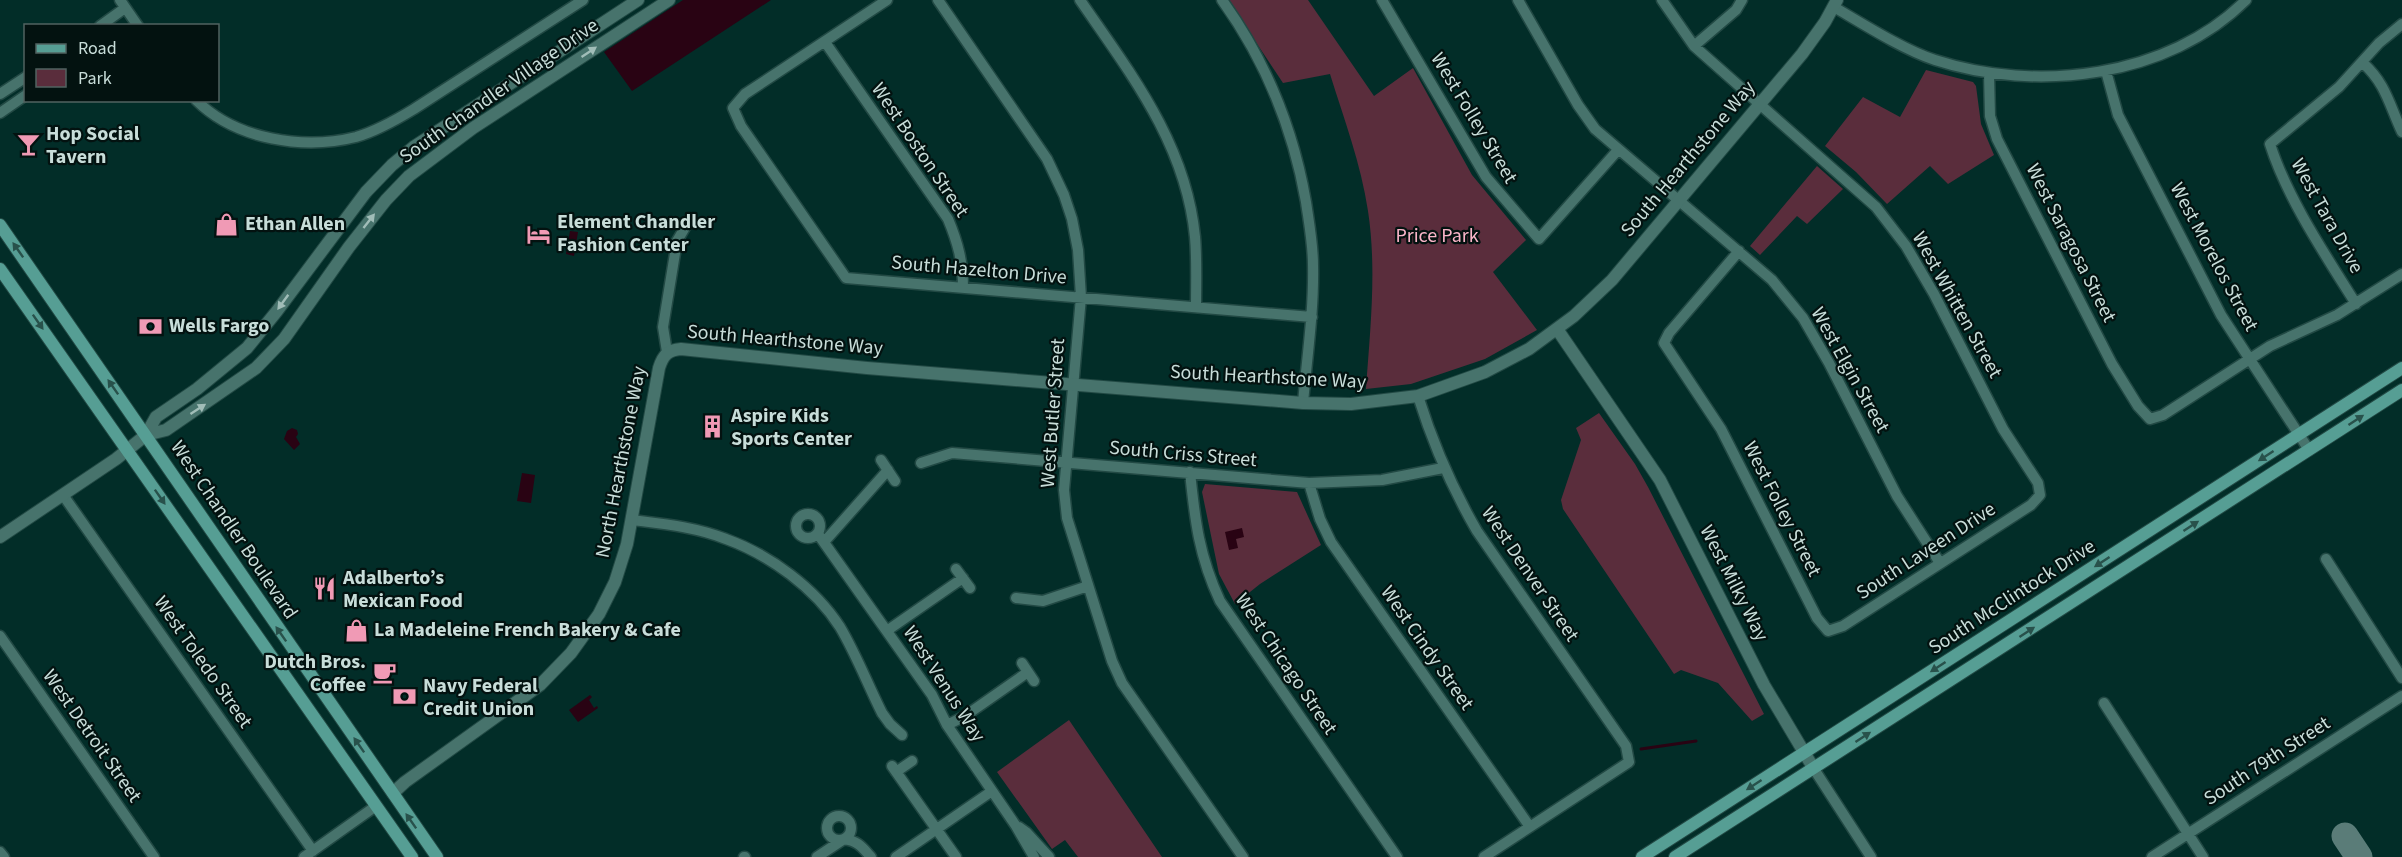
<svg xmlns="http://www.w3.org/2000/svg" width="2402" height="857" font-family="'Source Sans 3',sans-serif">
<rect width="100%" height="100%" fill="#022d28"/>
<!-- green -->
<path fill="#5a2d3c" d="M1228 0H1308L1374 96 1413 68 1472 175 1526 240 1493 272 1537 330 1485 359 1411 384 1366 389C1370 330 1377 270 1368 211 1361 164 1344 119 1330 74L1283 83Z
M1926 70 1973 82 1976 86 1981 124 1994 155 1948 184 1930 166 1887 204 1856 172 1825 146 1863 97 1900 117Z
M1817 166 1843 189 1807 224 1797 216 1760 255 1750 246Z
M1599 413 1635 464 1648 487 1764 714 1752 721 1718 683 1681 670 1674 674 1563 509 1561 500 1581 440 1576 428Z
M1205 484 1297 492 1321 545 1260 584 1235 604 1219 574 1202 492Z
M1069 720 1162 857H1078L1065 840 1052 849 997 772Z"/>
<!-- water -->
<path fill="#290313" d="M683 0H771L632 91 604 52Z
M570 231 578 232 574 256 566 254Z
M292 428 297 430 298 434 296 437 300 444 294 450 284 439 287 431Z
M522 473 535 475 531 503 517 501Z
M1242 528 1244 537 1236 539 1238 548 1229 550 1225 532Z
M590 695 592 697 589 700 594 708 597 706 598 708 578 722 569 710Z"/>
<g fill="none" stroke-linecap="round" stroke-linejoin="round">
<!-- stream -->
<path stroke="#290313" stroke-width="3" d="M1641 749 1696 741"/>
<!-- taxiway -->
<path stroke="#5a7c78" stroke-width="27" d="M2345 836 2359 857"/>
<defs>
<path id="minor" d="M120 0 138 26
M887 0 745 94 733 108 741 126 846 278 1312 317
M938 0 1047 159 1064 195 1072 219 1078 250 1081 297 1064 490 1067 518 1112 661 1122 683 1243 857
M1080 0C1131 74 1186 144 1195 237 1197 260 1196 284 1196 307
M1222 0C1266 61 1293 128 1306 202 1309 223 1313 244 1313 265 1314 311 1307 357 1303 403
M1382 0 1486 177 1539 239 1618 150
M1518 0 1578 105 1595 129 1772 280 1803 318 1829 363 1897 496 1940 563
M1662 0 1694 46 1876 207 1906 246 1934 294 2003 429 2038 483 2040 495 2031 505 1843 626 1828 631 1817 618 1721 429 1664 343 1669 333 1739 251
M1834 7C1863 24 1904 50 1935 60 2036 93 2168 78 2246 0
M100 26 125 8
M825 42 948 219C958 243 963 262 963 288
M1694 46 1736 10 1742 0
M2363 63C2386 84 2389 104 2402 132
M2106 71 2118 115 2221 315 2309 450
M1989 74 1990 116 1997 139 2112 364 2138 406 2150 419 2163 415 2270 346 2337 315 2402 274
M0 94 26 77
M196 100C236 140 304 150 356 137 377 131 396 120 414 109L583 0
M0 113 26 95
M2356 304C2326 256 2287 198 2270 144L2339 87 2379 43 2402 24
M667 352 663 327 677 241 690 219
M1418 396C1433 444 1452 488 1477 531L1626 746 1629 762 1484 857
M881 460 895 481
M921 463 952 453 1309 483 1382 480 1443 468
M1190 472C1195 521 1199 556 1220 601L1397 857
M1309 483 1320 519 1331 542 1530 827
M63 495 313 851
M796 526a12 12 0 1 1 24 0a12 12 0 1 1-24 0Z
M632 520C664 524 696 527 726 539 770 555 815 588 840 627 856 654 868 685 882 713L890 724 902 735
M818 534 932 695 947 725 1016 826 1034 857
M825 541 888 470
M2326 559 2402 678
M956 569 970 588
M1016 598 1043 601 1088 586
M888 630 963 578
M0 636 154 857
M1022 663 1034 681
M2104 703 2203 857
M947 725 965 716 1028 672
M892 766 956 857
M1814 769 1871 857
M896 772 912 761
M827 828a12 12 0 1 1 24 0a12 12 0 1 1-24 0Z
M1019 827 1026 832 1049 857
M0 852 4 857
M304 857 376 806
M744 857H745
M817 857 844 839C858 841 862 847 871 857
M896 857 992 791
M2152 857 2402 696"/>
<path id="tertiary" d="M1557 329 1660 480 1764 685 1814 769
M146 435 156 417 197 389 247 348 277 311 366 192 392 165 415 146 638 0
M0 537 116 459 146 435 166 430 256 368 284 339 349 247 386 200 409 176 473 128 669 0
M393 793 405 782 540 685 571 653 599 614 615 582 627 544 659 368C663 355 668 350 681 349L867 368 1303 403 1351 404 1418 396 1485 372 1529 349 1574 316 1612 280 1802 54 1825 22 1837 0"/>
<path id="secondary" d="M0 225 437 857
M0 269 412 857
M1642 857 2402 368
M1675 857 2402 390"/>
</defs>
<!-- minor casing -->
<use href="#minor" stroke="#224944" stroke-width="13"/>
<!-- tertiary casing -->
<use href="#tertiary" stroke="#224944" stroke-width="14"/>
<!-- secondary casing -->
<use href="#secondary" stroke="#224944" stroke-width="14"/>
<!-- minor -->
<use href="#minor" stroke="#47736c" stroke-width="10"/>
<!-- tertiary -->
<use href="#tertiary" stroke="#47736c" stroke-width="12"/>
<!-- secondary -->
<use href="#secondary" stroke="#569e94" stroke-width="12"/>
</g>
<!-- one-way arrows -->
<defs><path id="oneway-solid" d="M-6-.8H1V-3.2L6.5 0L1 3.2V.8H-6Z" transform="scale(1.5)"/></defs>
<g fill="#a1bdb8">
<use href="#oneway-solid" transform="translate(589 52) rotate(-34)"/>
<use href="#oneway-solid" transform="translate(369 221) rotate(-52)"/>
<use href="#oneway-solid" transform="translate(283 302) rotate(126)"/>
<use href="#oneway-solid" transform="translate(198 409) rotate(-33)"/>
</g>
<g fill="#28514b">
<use href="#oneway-solid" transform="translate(18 250) rotate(-125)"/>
<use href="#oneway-solid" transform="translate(38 322) rotate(55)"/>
<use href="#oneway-solid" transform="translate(113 387) rotate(-125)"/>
<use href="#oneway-solid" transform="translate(2356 420) rotate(-33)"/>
<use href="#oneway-solid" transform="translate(2266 456) rotate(147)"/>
<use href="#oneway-solid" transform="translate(160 497) rotate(55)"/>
<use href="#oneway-solid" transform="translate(2191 526) rotate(-33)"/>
<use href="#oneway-solid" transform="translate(2102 562) rotate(147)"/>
<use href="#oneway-solid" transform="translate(2027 632) rotate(-33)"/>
<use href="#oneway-solid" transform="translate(281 634) rotate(-125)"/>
<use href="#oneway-solid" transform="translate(1938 667) rotate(147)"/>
<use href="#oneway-solid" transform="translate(1863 737) rotate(-33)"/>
<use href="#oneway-solid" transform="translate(359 745) rotate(-125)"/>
<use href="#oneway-solid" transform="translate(1754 785) rotate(147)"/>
<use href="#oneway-solid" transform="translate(411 821) rotate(-125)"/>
</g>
<!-- icons -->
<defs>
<symbol id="bar-bare" viewBox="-9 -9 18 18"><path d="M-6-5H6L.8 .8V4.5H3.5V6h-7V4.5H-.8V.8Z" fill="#f09ab5" stroke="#031210" stroke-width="2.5" paint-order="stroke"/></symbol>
<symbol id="shop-bare" viewBox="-9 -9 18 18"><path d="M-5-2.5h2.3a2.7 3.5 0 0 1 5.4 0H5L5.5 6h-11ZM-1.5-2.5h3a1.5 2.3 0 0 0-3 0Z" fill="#f09ab5" stroke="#031210" stroke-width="2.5" paint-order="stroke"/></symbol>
<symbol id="hotel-bare" viewBox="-9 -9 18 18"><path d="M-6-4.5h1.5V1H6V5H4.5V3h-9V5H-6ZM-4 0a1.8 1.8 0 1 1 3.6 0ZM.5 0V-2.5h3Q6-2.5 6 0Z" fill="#f09ab5" stroke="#031210" stroke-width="2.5" paint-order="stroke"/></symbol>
<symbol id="bank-bare" viewBox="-9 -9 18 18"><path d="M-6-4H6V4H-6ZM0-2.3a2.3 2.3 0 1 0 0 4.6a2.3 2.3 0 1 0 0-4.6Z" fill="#f09ab5" stroke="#031210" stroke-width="2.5" paint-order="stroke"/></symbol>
<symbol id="building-bare" viewBox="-9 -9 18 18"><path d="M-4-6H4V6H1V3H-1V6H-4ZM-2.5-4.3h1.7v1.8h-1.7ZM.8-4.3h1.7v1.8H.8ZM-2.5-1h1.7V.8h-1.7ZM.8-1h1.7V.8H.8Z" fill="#f09ab5" stroke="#031210" stroke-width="2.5" paint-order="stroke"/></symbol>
<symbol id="restaurant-bare" viewBox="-9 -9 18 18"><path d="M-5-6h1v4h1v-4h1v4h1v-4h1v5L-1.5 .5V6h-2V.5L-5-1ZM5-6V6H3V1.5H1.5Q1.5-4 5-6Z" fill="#f09ab5" stroke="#031210" stroke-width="2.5" paint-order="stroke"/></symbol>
<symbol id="cafe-bare" viewBox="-9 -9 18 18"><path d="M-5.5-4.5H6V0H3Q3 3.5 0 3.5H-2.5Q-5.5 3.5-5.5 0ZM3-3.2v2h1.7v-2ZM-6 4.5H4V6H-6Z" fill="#f09ab5" stroke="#031210" stroke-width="2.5" paint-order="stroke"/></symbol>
</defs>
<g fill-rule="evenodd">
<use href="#bar-bare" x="12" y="128" width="33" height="33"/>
<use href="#shop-bare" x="210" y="208" width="33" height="33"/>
<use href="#hotel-bare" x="522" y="218" width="33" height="33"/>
<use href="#bank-bare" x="134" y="310" width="33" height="33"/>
<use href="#building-bare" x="696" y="410" width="33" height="33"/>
<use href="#restaurant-bare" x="308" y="572" width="33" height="33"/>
<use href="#shop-bare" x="340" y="614" width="33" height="33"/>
<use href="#cafe-bare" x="368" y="656" width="33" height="33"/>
<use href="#bank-bare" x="388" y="680" width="33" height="33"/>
</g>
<g text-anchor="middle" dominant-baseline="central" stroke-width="4.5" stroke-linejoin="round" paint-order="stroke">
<!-- street labels -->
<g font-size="20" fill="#c8ddd9" stroke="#031210">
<text transform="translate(499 91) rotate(-35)">South Chandler Village Drive</text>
<text transform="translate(1474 118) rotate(59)">West Folley Street</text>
<text transform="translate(920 150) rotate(56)">West Boston Street</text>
<text transform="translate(1688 159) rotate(-50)">South Hearthstone Way</text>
<text transform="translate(2327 216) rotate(61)">West Tara Drive</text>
<text transform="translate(2071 243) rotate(63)">West Saragosa Street</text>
<text transform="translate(2214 257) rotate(62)">West Morelos Street</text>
<text transform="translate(979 270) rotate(5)">South Hazelton Drive</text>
<text transform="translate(1957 305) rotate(61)">West Whitten Street</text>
<text transform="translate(785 340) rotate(5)">South Hearthstone Way</text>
<text transform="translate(1850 370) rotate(61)">West Elgin Street</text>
<text transform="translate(1268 377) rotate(3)">South Hearthstone Way</text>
<text transform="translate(1053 413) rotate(-86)">West Butler Street</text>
<text transform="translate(1183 454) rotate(5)">South Criss Street</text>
<text transform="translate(621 462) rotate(-79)">North Hearthstone Way</text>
<text transform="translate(1782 509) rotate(63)">West Folley Street</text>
<text transform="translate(234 530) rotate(56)">West Chandler Boulevard</text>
<text transform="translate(1926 551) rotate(-33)">South Laveen Drive</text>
<text transform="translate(1530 574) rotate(56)">West Denver Street</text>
<text transform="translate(1734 583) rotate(63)">West Milky Way</text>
<text transform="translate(2012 597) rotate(-33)">South McClintock Drive</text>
<text transform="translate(1427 648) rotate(55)">West Cindy Street</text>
<text transform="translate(203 662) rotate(55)">West Toledo Street</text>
<text transform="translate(1286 664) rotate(56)">West Chicago Street</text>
<text transform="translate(944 684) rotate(57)">West Venus Way</text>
<text transform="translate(92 736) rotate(55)">West Detroit Street</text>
<text transform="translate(2267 761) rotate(-33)">South 79th Street</text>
</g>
<!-- poi labels -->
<g font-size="20" font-weight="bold" fill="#c8ddd9" stroke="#031210" text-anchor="start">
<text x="46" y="134">Hop Social<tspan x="46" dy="23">Tavern</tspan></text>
<text x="557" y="222">Element Chandler<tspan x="557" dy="23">Fashion Center</tspan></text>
<text x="245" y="224">Ethan Allen</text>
<text x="169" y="326">Wells Fargo</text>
<text x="731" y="416">Aspire Kids<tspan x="731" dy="23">Sports Center</tspan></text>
<text x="343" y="578">Adalberto’s<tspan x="343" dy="23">Mexican Food</tspan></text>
<text x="374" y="630">La Madeleine French Bakery &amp; Cafe</text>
<text x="366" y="662" text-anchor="end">Dutch Bros.<tspan x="366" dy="23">Coffee</tspan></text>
<text x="423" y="686">Navy Federal<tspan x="423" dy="23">Credit Union</tspan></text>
</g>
<!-- park labels -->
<g font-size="20" fill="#fab5c9" stroke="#031210">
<text x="1437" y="236">Price Park</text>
</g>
</g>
<!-- legend -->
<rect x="24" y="24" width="195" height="78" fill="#031210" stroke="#526360" stroke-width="1.5"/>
<rect x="36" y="44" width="30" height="9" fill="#569e94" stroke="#526360" stroke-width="1.5"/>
<text x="78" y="54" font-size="18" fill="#c8ddd9">Road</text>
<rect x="36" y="69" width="30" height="18" fill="#5a2d3c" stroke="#526360" stroke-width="1.5"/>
<text x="78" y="84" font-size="18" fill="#c8ddd9">Park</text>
</svg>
